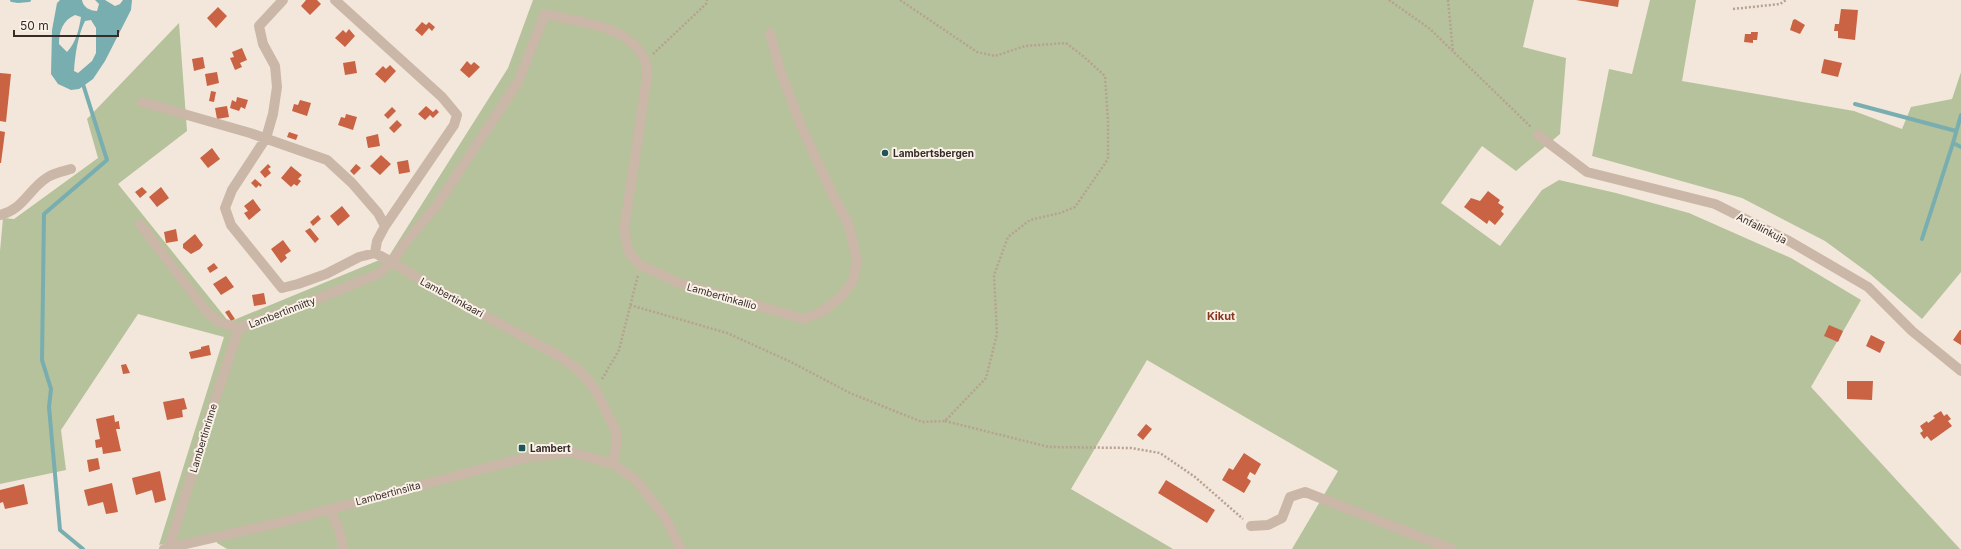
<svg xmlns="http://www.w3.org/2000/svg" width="1961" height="549" font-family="Inter,sans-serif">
<rect width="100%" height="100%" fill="#f3e7db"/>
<!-- green -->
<path fill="#b5c29b" d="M533 0H1534L1523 47 1566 58 1560 134 1516 171 1482 146 1441 203 1500 246 1542 190 1559 180 1616 193 1689 213 1791 258 1861 300 1811 387 1960 549H1292L1338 471 1147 360 1071 489 1173 549H227L217 543 215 534 159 545 224 337 138 314 61 430 66 470 0 484V251L3 218 14 219 98 158 87 119 179 23 187 131 118 184 229 322 389 256 508 68Z
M1650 0H1696L1682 81 1854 111 1902 129 1911 107 1952 99 1961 72V272L1922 319 1870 274 1825 241 1742 198 1592 156 1609 69 1632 74Z"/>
<!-- water -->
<path fill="#79aeb0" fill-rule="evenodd" d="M60 0H82C83 7 90 11 97 11L99 4 95 0H105L115 6 120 4 123 0H132L131 10 105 61 93 79 79 89 71 90 58 84 51 74 52 30 57 3ZM75 15 81 17C79 30 76 42 67 52L59 44C59 31 63 20 75 15ZM91 20 96 28V53L92 61 78 73 74 71C75 55 78 35 85 21Z"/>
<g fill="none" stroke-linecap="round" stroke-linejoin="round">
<!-- stream -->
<path stroke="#79aeb0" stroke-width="4" d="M12 0 18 1 29 0
M82 81 107 160 44 214 42 360 51 389 49 407 60 530 83 549
M1855 104 1956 131
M1961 115 1953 143 1961 147
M1922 239 1953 143"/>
</g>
<!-- building -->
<path fill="#c96343" d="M306 0H317L321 4 310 15 301 6Z
M1576 0H1619L1618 7Z
M218 7 227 16 216 28 207 18Z
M1841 9 1858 10 1855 40 1838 38V31H1834L1835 24H1839Z
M1795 19 1805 25 1800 34 1790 30 1793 20Z
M422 22 426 25 429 22 435 27 432 31 429 28 422 36 415 30Z
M349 29 355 36 345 47 335 38 343 30 346 33Z
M1751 32H1758L1757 40H1753V43L1744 42 1745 34H1751Z
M242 48 247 60 240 63 242 67 235 70 230 58 234 57 232 52Z
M203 57 205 68 194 71 192 59Z
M1824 59 1842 63 1838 77 1821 73Z
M355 61 357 73 345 75 343 63Z
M467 61 471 65 474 62 480 67 469 78 460 70Z
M390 65 396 71 385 83 375 74 383 66 386 69Z
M217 72 219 83 207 86 205 74Z
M0 73 11 74 6 122 0 121Z
M211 91 216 92 214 102 209 101Z
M237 97 248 100 245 109 241 107 239 111 230 108 232 100 236 102Z
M300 100 311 103 307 116 292 111 294 104 298 105Z
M227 106 229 117 217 119 215 108Z
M426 106 433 112 436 109 439 112 433 118 430 115 425 120 418 114Z
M392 107 396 111 388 119 384 115Z
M346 114 357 117 353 130 338 125 341 117 345 118Z
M397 120 402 125 394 133 389 128Z
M0 131 5 132 1 163H0Z
M289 132 298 135 296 140 287 137Z
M378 134 380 146 368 148 366 137Z
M212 148 220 159 208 168 200 158Z
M381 155 391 164 380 175 370 166Z
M408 160 410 172 399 174 397 162Z
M268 164 271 167 268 169 271 173 265 178 260 172Z
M356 164 361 168 354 175 350 171Z
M291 166 302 175 298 179 301 181 297 186 294 184 291 187 281 178Z
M255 179 262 185 260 187 259 185 256 188 251 183Z
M142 187 147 192 140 198 135 192Z
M161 187 169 198 157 207 149 197Z
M1488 191 1500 200 1498 203 1504 207 1501 211 1504 214 1495 225 1489 220 1487 224 1464 207 1471 198 1480 201Z
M253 199 261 210 249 220 244 213 248 211 244 206Z
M342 206 350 216 338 226 330 216Z
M318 215 321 219 313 226 310 222Z
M310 228 319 239 315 243 305 231Z
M176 229 178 241 166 243 164 232Z
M195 234 203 245 200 249 191 254 183 248V244Z
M283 240 291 251 285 255 287 258 281 263 271 249Z
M214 263 218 268 210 273 207 268Z
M226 276 234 287 221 295 213 284Z
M264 293 266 304 254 306 252 295Z
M229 310 235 319 231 321 225 312Z
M1829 325 1843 331 1838 342 1824 336Z
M1960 330H1961V345L1953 340Z
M1871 335 1885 342 1880 353 1866 346Z
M209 345 211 355 191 359 189 352 201 349V347Z
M126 364 130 373 123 374 121 365Z
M1847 381H1873L1872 400 1847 399Z
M184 398 187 409 182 410 183 417 167 420 163 402Z
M1941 411 1944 416 1947 414 1951 419 1948 421 1952 426 1931 441 1927 436 1924 439 1920 433 1923 431 1920 426 1927 421 1928 423 1935 418 1933 416Z
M114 415 115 422 119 421V423L120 429H116L121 451 103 454 102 447 96 448 95 440 100 439 96 419Z
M1146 424 1152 429 1143 440 1137 435Z
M1244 453 1261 464 1255 475 1250 472 1247 478 1251 481 1244 493 1222 480 1229 468 1233 470Z
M98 458 100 469 89 472 87 460Z
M160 471 166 500 155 503 152 490 136 495 132 478Z
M1166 480 1215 510 1207 523 1158 493Z
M112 483 118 512 106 514 103 502 88 506 84 490Z
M24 484 28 504 5 509 3 502 0 503V490Z"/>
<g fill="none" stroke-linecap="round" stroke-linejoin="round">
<!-- path -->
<path stroke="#b7a191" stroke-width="2.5" stroke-dasharray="2 2" stroke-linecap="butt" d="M1389 0 1430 29 1531 127
M1448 0 1453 52
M1733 9 1780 4 1786 0
M653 54 706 4 707 0
M630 305 727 333 789 361 850 393 922 422 945 421 986 378 997 334 994 275 1008 237 1030 220 1060 213 1075 207 1108 159V121L1105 76 1083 56 1066 43 1025 46 995 56 977 52 900 0
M602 379 619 350 638 275
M945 421 1049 447 1131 448 1160 453 1195 477 1243 519"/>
<!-- minor -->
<path stroke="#cbb7a7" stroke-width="10" d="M283 0 259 26 263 44 275 66 277 87 273 114 266 138 232 190 225 208 231 225 282 288 298 284 326 274 359 257 375 253 388 260V265
M335 0 442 97 457 115 454 125 385 226
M142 102 250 133 327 160 352 183 378 213 385 226 377 241 375 253
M1538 135 1587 172 1715 204 1789 241 1868 287 1912 331 1961 371
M0 215C22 210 28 191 45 179 52 173 63 171 71 169
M140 224 207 312 219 322 239 328 307 303 378 274 392 262 405 243 437 205 518 82 545 14C578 22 631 25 645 61 647 65 646 72 647 77L624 230 629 252 640 265 679 283 804 319 821 312 840 298 853 281 857 260 849 225 834 197 802 128 780 70 770 33
M392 262 432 287 559 356 580 371 595 389 616 431 617 441 613 464
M329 509C336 522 343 534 342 549
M1251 526 1268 525 1282 518 1290 497 1305 492 1451 549
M169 548 216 397 239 328
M164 549 282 522 524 458 570 452 613 464 636 480 664 516 681 549"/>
</g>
<!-- markers -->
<g fill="#1c565a" stroke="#faf2e8" stroke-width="1.5">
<circle cx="885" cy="153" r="4"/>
<rect x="518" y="444" width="8" height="8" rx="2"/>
</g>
<g text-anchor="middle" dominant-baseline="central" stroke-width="4" stroke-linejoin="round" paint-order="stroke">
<!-- poi labels -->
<g font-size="10" font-weight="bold" fill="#372c28" stroke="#faf2e8" text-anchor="start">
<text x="893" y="153">Lambertsbergen</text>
<text x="530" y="448">Lambert</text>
</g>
<!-- street labels -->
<g font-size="10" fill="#372c28" stroke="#faf2e8">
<text transform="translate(1762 228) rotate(27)">Anfallinkuja</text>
<text transform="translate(722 296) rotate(16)">Lambertinkallio</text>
<text transform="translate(452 297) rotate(29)">Lambertinkaari</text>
<text transform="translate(282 312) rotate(-21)">Lambertinniitty</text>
<text transform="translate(203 438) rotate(-73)">Lambertinrinne</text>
<text transform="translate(388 493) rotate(-15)">Lambertinsilta</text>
</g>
<!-- neighbourhood labels -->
<g font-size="11" font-weight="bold" fill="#88371f" stroke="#faf2e8">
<text x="1221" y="316">Kikut</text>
</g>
</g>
<!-- scale -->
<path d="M14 30v6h104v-6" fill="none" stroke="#372c28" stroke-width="2"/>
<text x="20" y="30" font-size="12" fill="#372c28" stroke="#faf2e8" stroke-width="3" paint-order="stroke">50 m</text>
</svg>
